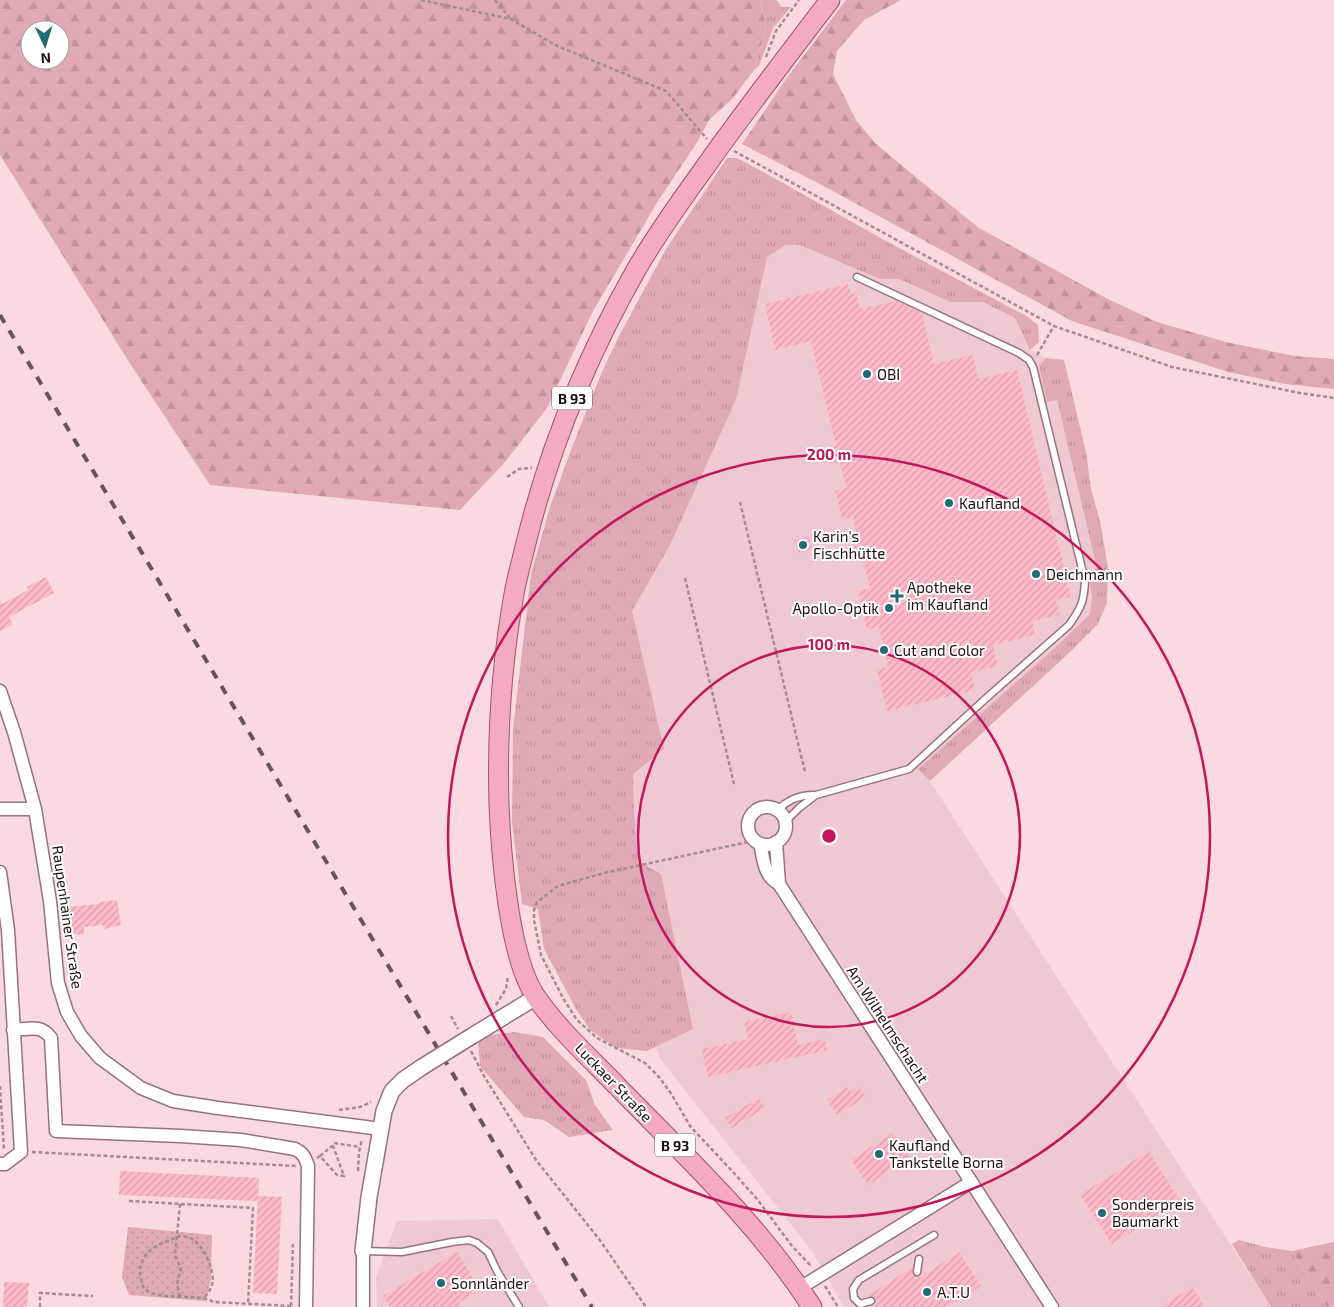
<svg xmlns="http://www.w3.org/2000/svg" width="1334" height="1307" font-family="'Exo 2',sans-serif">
<defs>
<pattern id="grass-tufts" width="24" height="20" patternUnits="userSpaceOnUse" patternTransform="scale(1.25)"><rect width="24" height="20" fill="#dfa9b8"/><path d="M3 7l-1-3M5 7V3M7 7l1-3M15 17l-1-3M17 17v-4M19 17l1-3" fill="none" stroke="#bf909d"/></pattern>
<pattern id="forest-firs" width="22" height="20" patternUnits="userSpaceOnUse" patternTransform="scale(1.25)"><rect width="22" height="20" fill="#dfa9b8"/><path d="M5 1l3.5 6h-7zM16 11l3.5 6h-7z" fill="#bf909d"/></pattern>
<pattern id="park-dots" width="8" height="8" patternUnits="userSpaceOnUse" patternTransform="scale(1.25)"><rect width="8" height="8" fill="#dfa9b8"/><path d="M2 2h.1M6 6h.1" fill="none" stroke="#bf909d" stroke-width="1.8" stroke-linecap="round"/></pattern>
<pattern id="building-hatch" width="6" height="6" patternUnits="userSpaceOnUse" patternTransform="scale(1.25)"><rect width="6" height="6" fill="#ffb9cc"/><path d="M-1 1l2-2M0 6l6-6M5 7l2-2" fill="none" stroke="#da9eae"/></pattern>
</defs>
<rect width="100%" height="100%" fill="#fbd9e2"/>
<!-- built -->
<path fill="#f0c8d3" d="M786 244 800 245 880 279H898L950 302H983L1015 318 1030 350 1046 358 1039 366 1048 402 1057 400 1097 570 1088 572 1092 597 1090 614 1056 647 918 769 930 781 1271 1307H844L812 1251 661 1060 605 924 632 611 669 547 736 400 763 268 767 257Z
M498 1219 549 1307H377L376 1277 397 1221Z"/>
<!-- grass -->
<path fill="url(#grass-tufts)" d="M760 0H776L782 7H791L773 28 759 66 754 70 766 27Z
M727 158H737L758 169 886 241 1028 317 1038 325 1039 342 1030 350 1015 318 983 302H950L899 279H880L800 245H786L767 257 736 400 669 547 632 611 664 749 633 774 634 811 638 861 661 874 693 1029 647 1051 616 1048 590 1030 576 1009 544 949 538 909 522 904 512 822 513 729 531 574 550 507 571 450 601 374 620 334 666 249Z
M1046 358 1064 360 1086 452 1091 489 1100 521 1108 568 1107 603 1098 624 1069 653 930 781 918 769 1056 647 1090 614 1092 597 1088 572 1097 569 1057 400 1047 402 1039 366Z
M514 1032 543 1037 586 1080 595 1105 613 1130 569 1137 544 1120 524 1117 480 1066 478 1040 490 1035Z
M1239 1240 1265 1247 1292 1251 1327 1307H1271L1232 1244Z"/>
<!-- forest -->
<path fill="url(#forest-firs)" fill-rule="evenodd" d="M0 0H760L766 27 754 70 733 98 709 120 696 144 658 201 593 311 547 408 505 462 460 510 210 485 136 373 0 155ZM30 30H60V60H30Z
M846 0H901L864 20 837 51 833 74 856 120 875 143 923 183 979 228 1108 299 1157 322 1226 342 1294 356 1334 359V389L1285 384 1228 372 1072 321 829 189 742 144 786 79Z
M1334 1242V1307H1327L1292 1251Z"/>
<!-- park -->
<path fill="url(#park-dots)" d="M128 1227 212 1235 211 1280 205 1301 129 1295 122 1277Z"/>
<!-- building -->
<path fill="url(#building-hatch)" d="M848 284 851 294 856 293 860 309 896 301 922 313 934 364 973 355 978 379 1017 370 1071 597 1056 600 1060 615 1032 621 1035 635 993 645 998 666 971 672 975 690 887 711 877 670 888 667 879 627 867 629 858 591 870 588 863 560 857 561 854 546 859 545 853 517 842 519 835 491 846 488 840 462 829 464 825 449 836 446 811 341 775 350 765 304Z
M809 536 812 550 798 553 794 540Z
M46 577 54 593 9 617 13 624 0 631V600L2 604 28 590 27 587Z
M117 900 121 925 104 929 103 925 84 927V934L68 935 65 907 99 904V902Z
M791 1012 798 1045 825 1039 827 1050 708 1077 702 1049 748 1039 744 1022Z
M847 1087 850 1092 859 1087 866 1097 837 1115 827 1100Z
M759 1098 765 1108 732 1128 725 1118Z
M893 1133 910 1158 868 1185 851 1160Z
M1149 1151 1180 1201 1112 1244 1080 1195Z
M120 1171 259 1178 258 1201 119 1195Z
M258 1196 282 1197 277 1294 253 1293Z
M457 1252 481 1290 459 1302 462 1307H390L383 1296Z
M959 1252 981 1286 947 1307H875V1298L868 1296 913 1267V1274L920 1278Z
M4 1282 29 1283 27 1307H3Z
M1192 1287 1205 1307H1161Z"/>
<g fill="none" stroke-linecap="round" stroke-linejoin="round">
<defs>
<path id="service" d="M777 810C789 799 801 794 816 795L909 769 983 701 1069 625C1081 608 1084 602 1085 581L1033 367 1029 360 1019 353 857 277
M785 822 799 808 816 795
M363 1251 402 1252 452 1242 469 1240 477 1243 488 1252 497 1271 519 1307
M917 1272 919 1259
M871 1301 860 1304 854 1298 853 1289 859 1280 934 1235"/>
<path id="minor" d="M0 691 14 732 35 809 50 901 58 983 67 1012 81 1036 100 1058 141 1088 173 1101 218 1108 381 1129
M748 826a19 19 0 1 1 38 0a19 19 0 1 1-38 0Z
M0 809H35
M776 842 779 884
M760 844C764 859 763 875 779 884L1052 1307
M0 872 8 930 21 1152 5 1164H0
M13 1030C29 1029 41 1024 51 1038L56 1131 181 1136 241 1140 295 1149C303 1153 305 1157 308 1166L306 1307
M363 1251V1307
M800 1288 971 1182"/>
<path id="tertiary" d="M472 1036 536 997
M363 1251 369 1197 384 1111 392 1091 403 1080 422 1067"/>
<path id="primary" d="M812 1307C759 1224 685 1156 617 1086 590 1058 558 1029 536 997 509 958 501 854 499 805 497 737 502 661 514 594 517 577 522 560 526 543 550 445 586 358 636 270 656 235 680 202 703 170 744 112 787 56 830 0"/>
</defs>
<!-- service casing -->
<use href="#service" stroke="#97727c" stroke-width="9"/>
<!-- minor casing -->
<use href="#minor" stroke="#97727c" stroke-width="15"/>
<!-- tertiary casing -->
<use href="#tertiary" stroke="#97727c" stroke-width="18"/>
<!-- primary casing -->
<use href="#primary" stroke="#a44f6b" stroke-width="21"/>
<!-- path -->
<path stroke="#a48a91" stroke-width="2.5" stroke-dasharray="4 2.5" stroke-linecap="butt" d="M421 0 511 19 555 45 666 91 707 139
M495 0 511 19
M766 57 776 31 799 0
M734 151 1054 326 1172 367 1300 393 1334 398
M1037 355 1054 326
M507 477 519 469 532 468
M740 502 805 772
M685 578 734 784
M748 842 604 873 558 886 537 902 534 910V920L541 955 563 998 577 1020 597 1038 645 1063 659 1077 672 1095 690 1126 733 1172 757 1199 792 1246 812 1267
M496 1005 506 989 508 976
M451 1016 458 1029
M471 1051 484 1076 536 1160 599 1239 646 1307
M0 1086 4 1150
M339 1110 360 1107 371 1102
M32 1152 296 1166
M320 1156 332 1146
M317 1158 320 1156 337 1175 344 1176 333 1146 334 1143 360 1147
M358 1171 359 1152 362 1139
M129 1201 253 1208 248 1304
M180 1204 175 1256 181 1268 177 1284 179 1294 181 1296
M825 1286 838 1307
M205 1297C215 1283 214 1281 210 1265 206 1253 197 1237 182 1236 178 1236 173 1239 168 1241 153 1246 140 1255 140 1273 141 1277 141 1284 144 1288 155 1302 196 1292 214 1302L291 1306
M291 1306 293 1244
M40 1307V1293L93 1296"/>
<!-- service -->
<use href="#service" stroke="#fff" stroke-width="6"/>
<!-- minor -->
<use href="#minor" stroke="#fff" stroke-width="12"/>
<!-- tertiary -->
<use href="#tertiary" stroke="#fff" stroke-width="15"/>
<!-- primary -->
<use href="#primary" stroke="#f4aac3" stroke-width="19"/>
<!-- rail -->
<path stroke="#685359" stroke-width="4" stroke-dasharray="9 9" stroke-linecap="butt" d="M0 315 592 1307"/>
<defs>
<path id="tertiary-bridge" d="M422 1067 472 1036"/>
</defs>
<!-- tertiary-bridge casing -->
<use href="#tertiary-bridge" stroke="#97727c" stroke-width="18" stroke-linecap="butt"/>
<!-- tertiary-bridge -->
<use href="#tertiary-bridge" stroke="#fff" stroke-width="15"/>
</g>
<!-- distance rings -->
<g fill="none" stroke="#c2185b" stroke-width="2.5">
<circle cx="829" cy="836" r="191"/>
<circle cx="829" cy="836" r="381"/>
</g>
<!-- markers -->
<g fill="#206975" stroke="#fff" stroke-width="2">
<circle cx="867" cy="374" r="5"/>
<circle cx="949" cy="503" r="5"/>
<circle cx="803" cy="545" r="5"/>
<circle cx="1036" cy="574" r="5"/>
<path d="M894.5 588.5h5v5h5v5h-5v5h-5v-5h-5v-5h5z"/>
<circle cx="889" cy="608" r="5"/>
<circle cx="884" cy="650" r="5"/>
<circle cx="879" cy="1154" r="5"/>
<circle cx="1102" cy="1213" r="5"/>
<circle cx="441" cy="1283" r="5"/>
<circle cx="927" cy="1292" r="5"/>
</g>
<g text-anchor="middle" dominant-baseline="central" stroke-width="4" stroke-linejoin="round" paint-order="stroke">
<!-- shield labels -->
<g fill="#fff" stroke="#61575a" stroke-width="1">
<rect x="552" y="386.5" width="40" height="23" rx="4"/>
<rect x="655" y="1133.5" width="40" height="23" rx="4"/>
</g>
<g font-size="14" font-weight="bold" fill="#1d0f13">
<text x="572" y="398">B 93</text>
<text x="675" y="1145">B 93</text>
</g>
<!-- poi labels -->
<g font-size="15" fill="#1d0f13" stroke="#fff" text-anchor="start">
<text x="877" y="374">OBI</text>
<text x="959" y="503">Kaufland</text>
<text x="813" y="536">Karin's<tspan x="813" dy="17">Fischhütte</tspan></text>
<text x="1046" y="574">Deichmann</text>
<text x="907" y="587">Apotheke<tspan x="907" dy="17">im Kaufland</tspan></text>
<text x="879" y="608" text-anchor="end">Apollo-Optik</text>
<text x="894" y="650">Cut and Color</text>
<text x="889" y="1145">Kaufland<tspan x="889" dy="17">Tankstelle Borna</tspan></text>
<text x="1112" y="1204">Sonderpreis<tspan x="1112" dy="17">Baumarkt</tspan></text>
<text x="451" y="1283">Sonnländer</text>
<text x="937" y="1292">A.T.U</text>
</g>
<!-- street labels -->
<g font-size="15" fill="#1d0f13" stroke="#fff">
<text transform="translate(68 917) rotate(82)">Raupenhainer Straße</text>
<text transform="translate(888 1024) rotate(57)">Am Wilhelmschacht</text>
<text transform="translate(614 1082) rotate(46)">Luckaer Straße</text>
</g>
</g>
<circle cx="829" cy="836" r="8" fill="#c2185b" stroke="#fff" stroke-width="2.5"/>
<g font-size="15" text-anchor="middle" font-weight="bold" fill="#c2185b" stroke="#fff" stroke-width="4" stroke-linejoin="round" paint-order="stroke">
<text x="829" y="460">200 m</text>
<text x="829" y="650">100 m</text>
</g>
<!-- north arrow -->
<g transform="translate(45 45) rotate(176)"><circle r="24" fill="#ffffff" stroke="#a59fa1"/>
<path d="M0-4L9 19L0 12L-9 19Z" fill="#206975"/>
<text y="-8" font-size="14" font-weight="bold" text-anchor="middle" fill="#1d0f13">N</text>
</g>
</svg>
